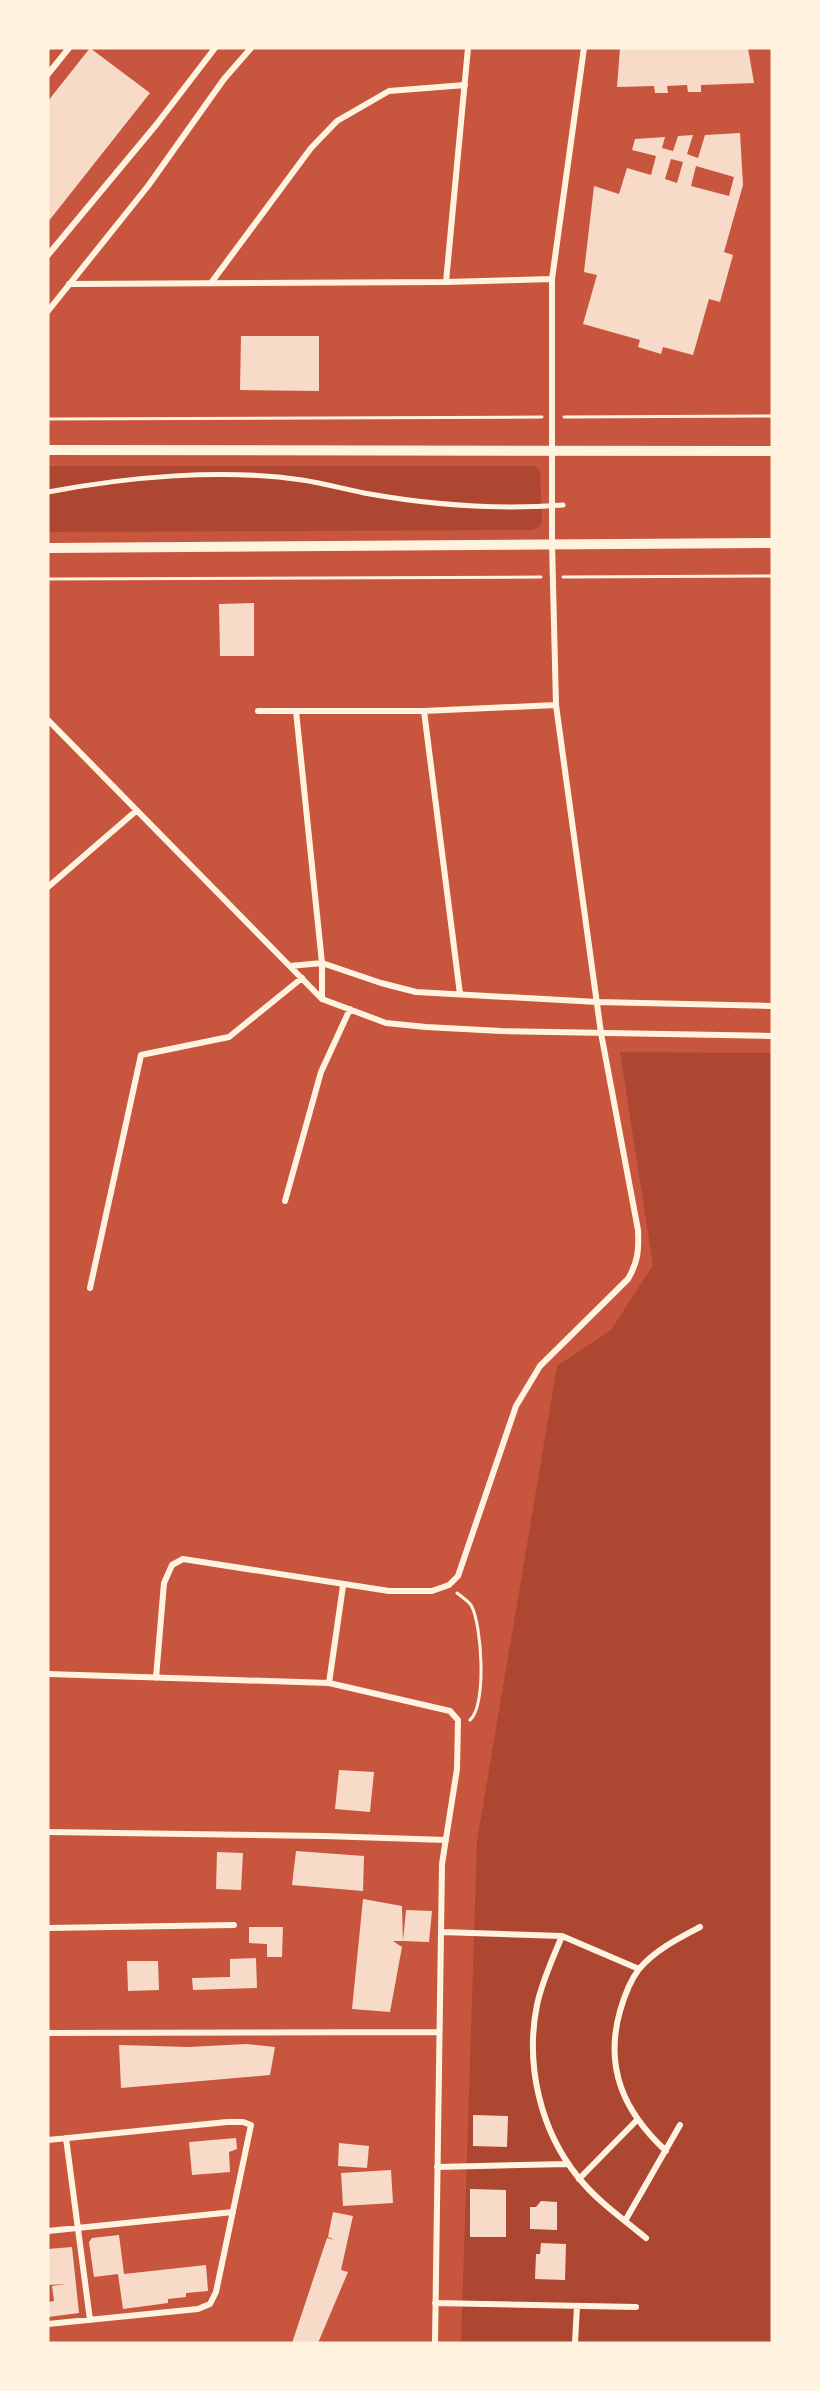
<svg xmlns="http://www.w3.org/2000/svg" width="820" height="2391" font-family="'PT Sans',sans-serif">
<rect width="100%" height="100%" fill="#c8553d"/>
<!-- green -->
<path fill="#ae4732" d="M48 466H534L540 470 542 521 539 527 532 530 48 532Z
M620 1052 772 1053V2343H461L477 1841 557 1366 611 1330 653 1265Z"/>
<!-- building -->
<path fill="#f7dbc8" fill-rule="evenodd" d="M90 48 150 93 48 222V101Z
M620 48H748L754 83 701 85V92H688L687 85 667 86 668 93H655L654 86 617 87Z
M740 133 743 185 724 252 733 255 720 302 709 299 693 355 663 347 661 354 638 347 640 340 583 324 597 275 584 272 594 186 619 194 627 168 651 175 656 156 632 150 635 139 665 137 662 148 673 151 678 136 693 135 687 154 698 158 705 135ZM671 159 683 162 677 183 665 179ZM696 166 734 177 729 196 691 186Z
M241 336H319V391L240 390Z
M254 603V656H220L219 604Z
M339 1770 374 1772 370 1812 335 1809Z
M296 1851 364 1856 363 1891 292 1885Z
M217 1852 243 1853 241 1890 216 1889Z
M363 1899 402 1906 403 1941 406 1910 432 1911 429 1942 403 1941H393L402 1947 390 2012 352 2009Z
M249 1927H283L282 1957H267V1944L249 1943Z
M256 1958 257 1988 193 1990 192 1978 230 1977V1959Z
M127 1961H158L159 1990 128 1991Z
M246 2044 275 2047 270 2075 121 2088 119 2045 189 2047Z
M473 2115 508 2116 507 2147 473 2146Z
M236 2138 237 2149 229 2152 230 2172 192 2175 189 2142Z
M339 2143 369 2146 367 2168 338 2166Z
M391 2170 393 2203 343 2206 341 2173Z
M470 2189 506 2190V2237H470Z
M541 2201 557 2202V2230L530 2229V2207H536Z
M333 2212 353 2216 341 2270 348 2272 318 2343H292L327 2238 335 2240 328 2237Z
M119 2235 124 2274 206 2265 208 2291 186 2293V2297L168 2299V2303L123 2309 118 2274 94 2277 89 2242 92 2238Z
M541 2243 566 2244 565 2280 535 2279 536 2254H540Z
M72 2247 79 2313 48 2317V2302L54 2301 52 2286 66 2284 48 2285V2249Z"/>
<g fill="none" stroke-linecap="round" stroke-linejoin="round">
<!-- path -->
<path stroke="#fff3e0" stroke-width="3" d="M564 417 772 416
M48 419 542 417
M563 577 772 576
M48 579 541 577
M457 1593C461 1596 468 1601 471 1605 482 1624 487 1706 470 1720"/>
<!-- pedestrian -->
<path stroke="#fff3e0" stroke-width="5" d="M48 492C127 477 222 468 302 480 323 483 343 489 364 493 430 505 497 510 563 505"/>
<!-- minor -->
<path stroke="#fff3e0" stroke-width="6" d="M48 74 69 48
M48 255 156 125 215 48
M446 282 468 48
M211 283 311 148 337 121 389 91 465 85
M69 284 446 282 552 279
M48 311 148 186 224 79 251 48
M258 711H424L556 705
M296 711 322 963V999
M424 711 460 994
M48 720 322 999 386 1023 426 1027 501 1031 772 1036
M48 887 136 811
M290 966 322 963 381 983 416 992 597 1002 772 1006
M285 1201 321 1072 350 1009
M90 1288 141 1055 229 1037 302 978
M343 1586 329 1683 450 1711 458 1720 457 1769 442 1864 435 2343
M48 1674 329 1683
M156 1678 164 1583 172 1565 183 1559 389 1591H432L449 1585 458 1576 516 1406 540 1366 628 1279C638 1262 639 1250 638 1230L601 1033 556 705 552 543V279L584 48
M48 1832 324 1836 446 1840
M48 1928 234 1925
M441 1932 562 1936 639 1969
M562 1936C553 1958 542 1981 537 2005 525 2064 540 2130 578 2177 597 2201 623 2219 646 2238
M48 2033 438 2032
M66 2138 90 2320
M48 2140 227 2122H243L251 2125 216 2292 210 2304 198 2309 48 2324
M666 2151C624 2112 604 2068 620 2011 624 1997 630 1981 639 1969 655 1950 679 1938 700 1927
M437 2167 568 2164
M579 2179 637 2120
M625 2221 680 2125
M48 2231 233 2212
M435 2303 636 2307
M575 2343 577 2306"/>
<!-- tertiary -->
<path stroke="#fff3e0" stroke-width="10" d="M48 450 772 451
M48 548 772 543"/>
</g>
<!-- border -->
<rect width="820" height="2391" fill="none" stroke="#fff3e0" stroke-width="99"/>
</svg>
